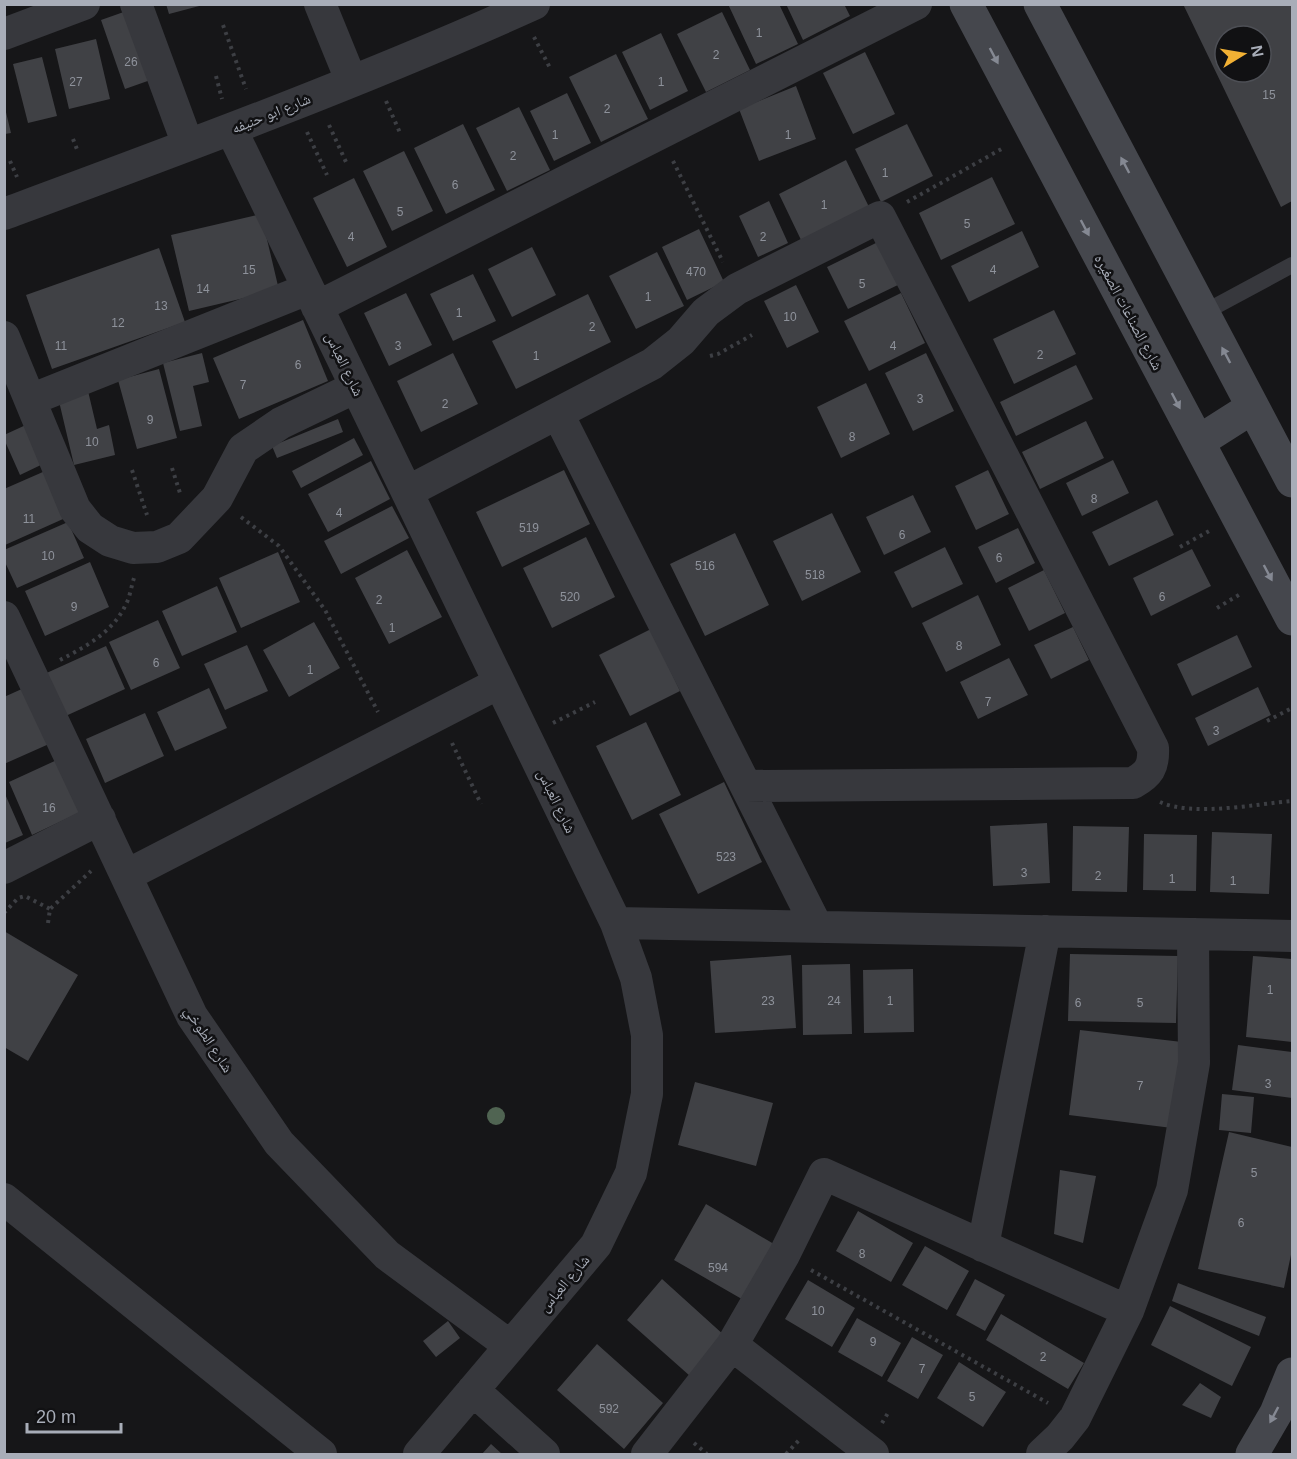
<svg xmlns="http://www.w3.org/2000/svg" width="1297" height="1459" font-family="Arial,'Noto Naskh Arabic',sans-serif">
<rect width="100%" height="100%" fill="#161618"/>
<!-- building -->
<path fill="#404145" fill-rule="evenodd" d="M166 4H202L203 5 169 14Z
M728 4H779L798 44 756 64Z
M786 4H844L850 16 803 40Z
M1183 4H1292V201L1281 207ZM1225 36H1261V72H1225Z
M135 8 159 77 125 89 101 20Z
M722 12 750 70 706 92 677 34Z
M661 33 688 91 650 110 622 52Z
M96 39 110 99 69 109 55 49Z
M865 52 895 114 853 134 823 73Z
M616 54 648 119 601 142 569 77Z
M42 57 57 116 28 123 13 64Z
M796 86 816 139 759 161 739 109Z
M567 93 591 143 554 161 530 111Z
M519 107 550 170 507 191 476 128Z
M5 108 11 133 5 134Z
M463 124 495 190 446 214 414 148Z
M907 124 933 176 881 202 855 149Z
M404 151 433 211 392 231 363 171Z
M846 160 870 209 802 242 779 194Z
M992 177 1015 224 941 260 919 213Z
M354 178 387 247 347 267 313 198Z
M769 201 788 243 758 257 739 216Z
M261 214 279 290 189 311 171 235Z
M699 229 724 282 687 300 662 247Z
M1022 231 1039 267 969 302 951 266Z
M880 241 900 284 848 309 827 267Z
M532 247 556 295 512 317 488 269Z
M159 248 185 322 52 369 26 295Z
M657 252 684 306 636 329 609 276Z
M473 274 496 321 453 341 430 294Z
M796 285 819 332 787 348 764 301Z
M406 293 432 345 389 366 364 313Z
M901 293 925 343 869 371 844 321Z
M588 294 611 342 516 389 492 341Z
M1054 310 1076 354 1014 384 993 339Z
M303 320 328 381 239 419 213 358Z
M202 353 209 382 193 386 202 426 180 431 163 363Z
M453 353 478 404 421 432 397 381Z
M926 353 954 411 913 431 885 373Z
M1076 365 1093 399 1016 436 1000 402Z
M159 369 177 438 137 449 118 380Z
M866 383 890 434 841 458 817 407Z
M88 391 97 429 109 425 115 455 74 465 58 397Z
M338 419 343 432 277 458 272 446Z
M1086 421 1104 458 1040 489 1022 452Z
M28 424 45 463 20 475 4 439V435Z
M354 438 363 455 301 488 292 471Z
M1113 460 1129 493 1082 516 1066 483Z
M371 461 390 499 328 532 308 494Z
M52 468 72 515 5 545 4 489Z
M564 470 590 524 502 567 476 512Z
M988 470 1009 514 976 530 955 486Z
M913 495 931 532 884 555 866 517Z
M1157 500 1174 535 1109 566 1092 532Z
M392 506 409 538 341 574 324 541Z
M832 513 861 572 802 601 773 541Z
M68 522 84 558 17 588 4 560V550Z
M1018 528 1035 563 996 583 978 547Z
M735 533 769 605 705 636 670 564Z
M586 537 615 597 552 628 523 568Z
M945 547 963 584 912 608 894 572Z
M1192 549 1211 586 1151 616 1133 578Z
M407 550 442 617 389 644 355 578Z
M278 552 300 602 241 628 219 578Z
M90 562 109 607 45 636 25 591Z
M1044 570 1065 613 1029 631 1008 588Z
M217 586 237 632 182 656 162 611Z
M978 595 1001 645 946 672 922 623Z
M158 620 180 668 131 690 109 642Z
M314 622 340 668 289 697 263 650Z
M1073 627 1089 660 1051 679 1034 645Z
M651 629 680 691 630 716 599 655Z
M1237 635 1252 667 1192 696 1177 664Z
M247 645 268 691 225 710 204 664Z
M106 646 125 689 59 719 40 676Z
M1009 658 1028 695 978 719 960 682Z
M1258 687 1271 715 1208 746 1195 718Z
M24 688 49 744 4 764V697Z
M209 688 227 728 175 751 157 712Z
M145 713 164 756 105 783 86 739Z
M646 722 681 795 632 820 596 746Z
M59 759 83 811 32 835 9 782Z
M724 782 762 862 698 894 659 814Z
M5 794 23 835 5 843Z
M1047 823 1050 883 993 886 990 826Z
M1073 826 1129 827 1127 892 1072 891Z
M1212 832 1272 834 1269 894 1210 892Z
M1144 834 1197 835 1196 891 1143 890Z
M4 931 78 975 28 1061 4 1047Z
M1070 954 1178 956 1176 1023 1068 1021Z
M791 955 796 1028 715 1033 710 961Z
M1253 956 1292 959V1042L1246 1037Z
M850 964 852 1034 803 1035 802 965Z
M913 969 914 1032 864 1033 863 970Z
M1080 1030 1182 1042 1172 1128 1069 1115Z
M1238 1045 1292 1052V1098L1232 1090Z
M695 1082 773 1103 756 1166 678 1145Z
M1222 1094 1254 1097 1251 1133 1219 1130Z
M1229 1132 1292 1147V1250L1284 1288 1198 1269Z
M1060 1170 1096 1176 1083 1243 1054 1234Z
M706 1204 779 1247 747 1302 674 1260Z
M858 1211 913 1243 891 1282 836 1251Z
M925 1246 969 1271 947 1310 902 1285Z
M662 1279 725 1336 690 1376 627 1320Z
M975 1279 1005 1295 985 1331 956 1315Z
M808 1280 855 1308 832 1347 785 1319Z
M1178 1283 1266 1317 1259 1336 1172 1301Z
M1170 1306 1251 1347 1232 1386 1151 1345Z
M1001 1314 1084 1363 1068 1389 986 1340Z
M857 1318 901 1343 882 1377 838 1352Z
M448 1321 460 1338 436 1357 423 1341Z
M912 1337 943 1355 918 1399 887 1381Z
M597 1344 663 1403 624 1449 557 1390Z
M959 1362 1006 1392 983 1427 937 1398Z
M1200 1383 1221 1397 1211 1418 1182 1405Z
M491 1444 502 1454H482Z"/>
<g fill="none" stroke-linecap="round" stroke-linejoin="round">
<!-- path -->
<path stroke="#3d3f44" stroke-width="4" stroke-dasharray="3 4.5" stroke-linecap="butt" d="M223 25 246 89
M534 37 550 68
M216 76 222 99
M386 101 401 135
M329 125 346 162
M307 132 327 175
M73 139 78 152
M10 161 17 177
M673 161 723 262
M907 202 1005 147
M710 356 718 354 752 335
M172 468 180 493
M132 470 147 515
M241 517 279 546 325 610 378 712
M1180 547 1211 530
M1217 608 1242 593
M60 660C85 647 112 633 125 606 130 598 131 587 134 578
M1267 721 1292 708
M553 723 595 702
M452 743 481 804
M1160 802C1194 817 1255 804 1292 801
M4 913 18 898 25 896 50 909
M48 923 50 909 91 871
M811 1270 1048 1403
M882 1423 888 1413
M694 1443 707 1454
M786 1454 801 1438"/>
<!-- lane -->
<path stroke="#37383d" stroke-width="16" d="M1203 313 1292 265"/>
<!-- street -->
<path stroke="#37383d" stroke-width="32" d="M136 4 188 145
M320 4 351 80
M4 34 84 4
M231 129 616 923 636 978 647 1035V1094L631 1173 596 1245 419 1454
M4 214C182 148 361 82 534 4
M317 307 916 4
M4 337 75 509 90 528 110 541 133 548 157 547 179 538 217 498 243 449 281 423 356 387
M30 400 308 289
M558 414 817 927
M407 492 652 364 681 341 706 312 737 289 880 217 1153 748C1154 767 1149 774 1133 783L746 786
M4 617 192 1016 279 1143 387 1255 510 1346
M4 868 100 819
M127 875 499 683
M616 923 1292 936
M4 1199 321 1454
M983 1246 1045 931
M732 1345 873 1454
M473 1390 544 1454
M647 1454 732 1345 784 1255 824 1174 1128 1311
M1042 1454 1060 1437 1075 1418 1128 1311 1172 1190 1194 1063 1193 934"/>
<!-- secondary -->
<path stroke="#45474d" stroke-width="33" d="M966 4 1292 619
M1040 4 1292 481
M1198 442 1253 407
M1252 1454 1276 1413 1292 1374"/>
</g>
<!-- trees -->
<circle fill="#506452" cx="496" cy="1116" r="9"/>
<!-- one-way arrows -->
<defs><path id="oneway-solid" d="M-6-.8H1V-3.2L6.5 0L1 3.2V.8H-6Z" transform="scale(1.5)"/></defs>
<g fill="#858993">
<use href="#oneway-solid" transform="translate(994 56) rotate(62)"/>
<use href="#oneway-solid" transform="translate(1125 165) rotate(-118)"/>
<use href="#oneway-solid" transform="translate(1085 228) rotate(62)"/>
<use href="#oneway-solid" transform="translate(1226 355) rotate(-118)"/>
<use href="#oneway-solid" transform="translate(1176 401) rotate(62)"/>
<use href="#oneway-solid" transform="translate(1268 573) rotate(62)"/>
<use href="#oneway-solid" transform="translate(1274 1415) rotate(118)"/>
</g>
<g text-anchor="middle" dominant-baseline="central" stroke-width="5" stroke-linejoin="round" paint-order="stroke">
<!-- number labels -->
<g font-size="12" fill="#8e929b">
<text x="759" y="33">1</text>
<text x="716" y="55">2</text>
<text x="131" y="62">26</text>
<text x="76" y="82">27</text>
<text x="661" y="82">1</text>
<text x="1269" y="95">15</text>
<text x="607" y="109">2</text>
<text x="555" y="135">1</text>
<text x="788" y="135">1</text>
<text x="513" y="156">2</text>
<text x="885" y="173">1</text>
<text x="455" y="185">6</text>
<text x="824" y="205">1</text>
<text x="400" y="212">5</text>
<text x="967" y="224">5</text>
<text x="351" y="237">4</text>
<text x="763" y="237">2</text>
<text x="249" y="270">15</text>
<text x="993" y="270">4</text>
<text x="696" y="272">470</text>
<text x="862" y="284">5</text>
<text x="203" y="289">14</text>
<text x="648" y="297">1</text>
<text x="161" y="306">13</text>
<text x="459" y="313">1</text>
<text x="790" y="317">10</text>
<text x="118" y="323">12</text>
<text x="592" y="327">2</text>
<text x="61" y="346">11</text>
<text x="398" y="346">3</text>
<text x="893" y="346">4</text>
<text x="1040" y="355">2</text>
<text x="536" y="356">1</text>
<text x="298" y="365">6</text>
<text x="243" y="385">7</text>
<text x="920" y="399">3</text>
<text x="445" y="404">2</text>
<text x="150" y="420">9</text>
<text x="852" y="437">8</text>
<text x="92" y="442">10</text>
<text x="1094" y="499">8</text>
<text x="339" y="513">4</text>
<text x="29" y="519">11</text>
<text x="529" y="528">519</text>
<text x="902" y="535">6</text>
<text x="48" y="556">10</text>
<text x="999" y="558">6</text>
<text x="705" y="566">516</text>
<text x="815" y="575">518</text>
<text x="570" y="597">520</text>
<text x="1162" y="597">6</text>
<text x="379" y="600">2</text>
<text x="74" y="607">9</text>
<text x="392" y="628">1</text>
<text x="959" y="646">8</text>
<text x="156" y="663">6</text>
<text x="310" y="670">1</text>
<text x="988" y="702">7</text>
<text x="1216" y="731">3</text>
<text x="49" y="808">16</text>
<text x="726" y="857">523</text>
<text x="1024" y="873">3</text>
<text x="1098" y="876">2</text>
<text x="1172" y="879">1</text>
<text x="1233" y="881">1</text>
<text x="1270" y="990">1</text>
<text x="768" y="1001">23</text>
<text x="834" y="1001">24</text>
<text x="890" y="1001">1</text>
<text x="1078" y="1003">6</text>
<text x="1140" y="1003">5</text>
<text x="1268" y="1084">3</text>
<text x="1140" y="1086">7</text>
<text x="1254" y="1173">5</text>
<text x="1241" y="1223">6</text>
<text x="862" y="1254">8</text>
<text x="718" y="1268">594</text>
<text x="818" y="1311">10</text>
<text x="873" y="1342">9</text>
<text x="1043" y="1357">2</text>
<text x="922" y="1369">7</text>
<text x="972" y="1397">5</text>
<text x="609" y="1409">592</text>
</g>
<!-- street labels -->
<g font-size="15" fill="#a8adb8" stroke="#111113">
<text transform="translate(271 113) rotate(-22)">شارع ابو حنيفه</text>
<text transform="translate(1129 312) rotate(62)">شارع الصناعات الصغيره</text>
<text transform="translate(345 364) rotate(64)">شارع العباس</text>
<text transform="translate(557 801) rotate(64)">شارع العباس</text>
<text transform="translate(209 1039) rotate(57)">شارع الطوخي</text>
<text transform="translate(564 1283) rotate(-50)">شارع العباس</text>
</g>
</g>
<!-- border -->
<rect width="1297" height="1459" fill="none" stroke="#a8adb8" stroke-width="12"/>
<!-- north arrow -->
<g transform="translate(1243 54) rotate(79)"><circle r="28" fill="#111113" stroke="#4d4f55" stroke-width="1.5"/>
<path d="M0-4.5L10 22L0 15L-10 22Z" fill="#f2b134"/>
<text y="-9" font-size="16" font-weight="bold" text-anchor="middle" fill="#a8adb8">N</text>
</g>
<!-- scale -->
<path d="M27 1423v9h94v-9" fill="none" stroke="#a8adb8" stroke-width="3"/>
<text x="36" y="1423" font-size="18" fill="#a8adb8" stroke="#111113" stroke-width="4.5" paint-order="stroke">20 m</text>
</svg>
